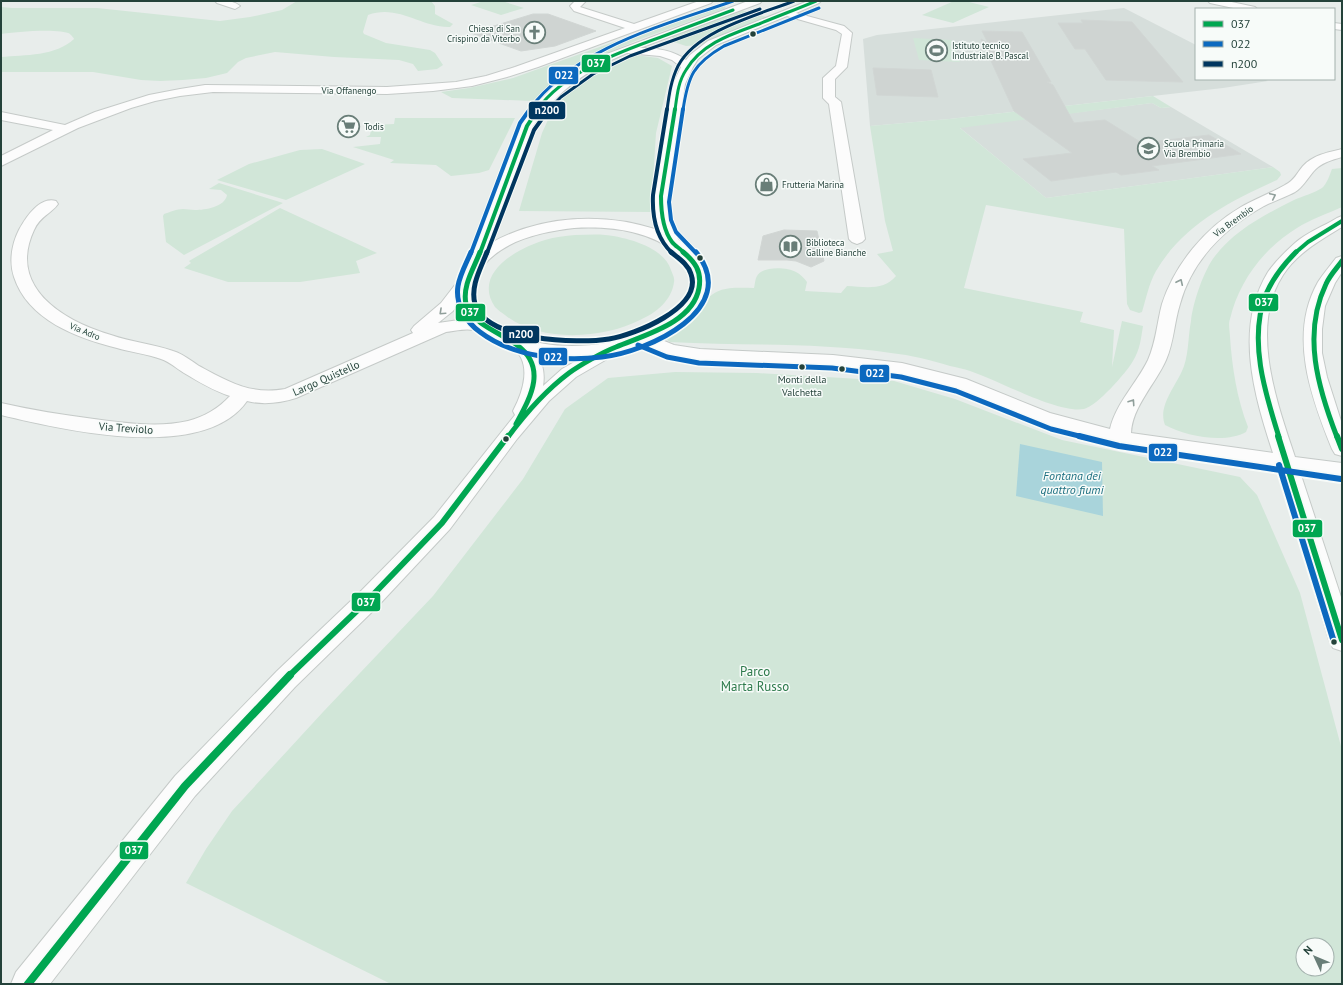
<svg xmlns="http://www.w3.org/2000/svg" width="1343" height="985" font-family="'PT Sans',sans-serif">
<rect width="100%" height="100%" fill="#e8edeb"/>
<!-- built -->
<path fill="#d6dedb" d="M1124 8 1196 45V79H1263L1268 81 1223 88 949 119 870 126 863 39 877 35Z
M1152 103 1161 108 1171 107 1273 167 1046 198 959 127Z"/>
<!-- green -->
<path fill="#d1e6d8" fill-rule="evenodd" d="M297 1H431L435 6V14L453 24 450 27C421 28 399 4 368 15L363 32 364 34 386 43 430 50 435 53 443 65 437 69 418 71 413 64 399 60 334 57 275 52 246 58 238 62 227 73 206 78 183 80 160 81 141 80 93 72H1V57C25 55 56 56 74 39 74 38 70 34 70 34 60 28 14 32 1 34V7L12 8H97L220 21 250 17 282 10Z
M484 1H502L524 8 501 15 471 5Z
M954 1H965L989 7 953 23 922 15Z
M723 5 726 8 638 40 583 63 556 79 533 101 452 98 441 92 469 88 513 78 714 6Z
M738 9 766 17 700 45 686 46 674 42 672 38 674 35Z
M913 38 952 40 960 62 919 60Z
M635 55 658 58 672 66 656 133 651 212 519 211 542 133 557 100 583 79 613 62Z
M1153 96 1171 107 1161 108 1152 103 960 128 1046 198 1273 167 1280 172 1281 175 1277 180C1230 201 1183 225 1156 271 1149 283 1146 299 1142 312L1139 313 1130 310 1127 304 1124 229 986 205 964 288 1083 312 1080 322 1114 330 1112 367 1122 321 1143 326C1141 338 1140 350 1133 361 1126 373 1097 406 1084 409 1058 414 998 380 970 371 964 369 956 367 950 366 930 360 911 355 891 353 818 342 743 346 670 342L663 337 664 335C672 331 683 329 690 324 696 319 698 312 702 306 715 285 733 288 754 288 755 284 755 279 757 276 762 266 787 267 796 272 800 274 804 278 807 282L805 291 841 293 847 286C865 287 884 291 896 276L877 254 893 251 885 221 870 126 949 119Z
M395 118H515L489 170 479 173 451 176 436 165 390 163 394 160 353 147 380 144 381 137H366L370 135 372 125 394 124Z
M322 149 365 164 286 200 217 180 249 164 300 150Z
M1342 168V207C1327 214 1311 219 1297 228 1264 248 1239 281 1230 319 1228 324 1230 332 1230 337 1232 367 1237 399 1248 427L1246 432C1225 444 1185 436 1165 425 1157 405 1178 384 1184 366 1189 351 1188 336 1191 321 1193 302 1204 270 1215 256 1235 230 1266 214 1294 200 1303 196 1314 193 1322 188 1327 184 1330 174 1332 169Z
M219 183 283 203 184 255 166 242 163 216 164 214C170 212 177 209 183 209 187 209 191 210 195 210 205 210 225 207 227 195L221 190 209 189Z
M280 208 377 253 356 261 360 273 300 282H228L184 268 191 263 189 261Z
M575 235C585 235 595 234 605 235 626 237 664 247 671 270 672 273 675 278 674 282 672 300 656 313 640 320 603 339 539 343 505 315 502 313 498 310 495 307 472 273 518 248 545 240 555 237 565 236 575 235Z
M675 372 757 373 894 381 955 399 1062 440 1240 477 1257 495 1300 593 1342 750V984H391L186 883 206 849 232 811 323 712 433 596 523 479 565 409 608 378ZM1303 945H1327V969H1303Z"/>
<!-- water -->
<path fill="#a9d4db" d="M1020 444 1102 462 1103 516 1016 496Z"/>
<!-- building -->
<path fill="#cfd4d2" stroke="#d1d6d4" d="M533 14H548L596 31 555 46 521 51 471 33Z
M1081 20 1132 22 1183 82 1106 80 1085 49H1075L1058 23H1083Z
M982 31 1022 32 1051 82H1047L1053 85 1074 123 1105 120 1142 143 1209 135 1241 154 1152 166 1159 170 1121 175 1116 172 1051 181 1023 159 1072 153 1014 111 981 39 988 43Z
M873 68 931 70 938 97 877 95Z
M784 230 817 231 824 261 811 267 796 261 787 260H758L763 236Z"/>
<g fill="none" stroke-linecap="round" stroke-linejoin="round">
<defs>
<path id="street" d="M215 1C224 1 233 0 240 6L235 9 217 3Z
M575 1H586L580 7 634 24 699 1H713L711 3 538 67 507 77 472 86 433 91 387 94 213 92 180 96 155 101 131 108 78 128 1 166V156L53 130 1 120V112L65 125 95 112 149 95 180 89 205 85 387 87 456 82 486 76 515 67 625 28 574 11 570 6Z
M748 1H762L760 3 640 48C656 48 673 50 686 60L690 55 708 41 808 1H821L819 3 796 13 844 26 852 33 847 67 835 79V97L841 102 865 239 862 242 857 244 852 242 849 239 829 104 823 98V78L836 66 842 34 836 30 787 16 716 45 698 59 693 67 685 84 668 202 671 219 678 239 698 255 706 267 708 277 707 291 701 303 689 318 677 327 657 338 674 345 700 349 833 355 902 363 966 379 1050 413 1110 429C1116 403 1137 383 1148 360 1156 342 1157 323 1162 304 1175 264 1205 228 1241 207 1255 199 1271 193 1285 185 1294 181 1297 173 1303 166 1313 155 1329 152 1342 149V157C1332 160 1320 163 1313 172 1307 179 1303 187 1295 192 1285 197 1274 201 1264 206 1225 228 1192 260 1180 304 1174 323 1174 342 1166 360 1156 383 1132 407 1131 433L1273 453C1254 395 1234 328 1268 272 1275 262 1286 251 1295 243 1306 233 1324 226 1337 218L1342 216V227C1321 240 1297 253 1283 275 1249 327 1277 403 1295 457L1342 463V479L1300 472 1342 600V651L1333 648 1329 640 1278 469 1120 445 1087 437 1025 419 952 388 902 375 833 366 700 360 663 353 641 345 621 351 576 377 549 401 517 439 450 529 376 608 295 687 195 796 50 984H11L16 972 175 776 277 671 358 594 434 517 515 415 513 411C523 392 534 361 510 346 506 344 500 343 496 341 490 338 485 334 479 332 470 327 456 331 446 332L296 398C280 403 263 405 247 401 204 463 63 430 1 415V403C32 410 63 415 94 419 125 423 158 428 188 421 204 417 219 408 230 396 214 391 199 382 184 373 176 368 170 362 161 359 147 354 131 352 117 348 77 338 28 320 14 277 8 259 13 238 23 223 30 212 42 197 56 201L58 204C51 214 40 216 34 230 7 288 64 321 111 335 131 342 153 344 173 351 183 354 190 360 199 366 229 382 250 395 285 389L413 333 411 330 414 326 441 303 458 281 468 263 521 126 536 104 551 89 567 76 604 55ZM627 53 660 56 672 60 681 67 673 84 654 202 658 230C604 212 541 215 491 243L533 126C558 90 587 70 627 53ZM574 228C614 226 654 231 684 259 692 267 694 283 689 293 664 344 567 357 520 337 517 336 514 336 512 335 494 328 475 316 474 296 473 286 476 275 482 267 504 240 540 232 574 228ZM458 304 466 319 438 323 453 311ZM536 353 562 357H583L562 369 543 386C545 374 543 363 536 353Z
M1208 1H1227L1255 7 1257 9H1238L1210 3Z
M1334 23 1342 24V30L1334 29Z
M1342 256V272L1335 283 1325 306 1322 329V353L1327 377 1342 424V456L1335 454 1332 449C1311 397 1288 335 1318 282 1323 274 1330 266 1336 258Z"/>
</defs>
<!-- street casing -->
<use href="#street" stroke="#c5cac8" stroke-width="2"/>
<!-- street -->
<use href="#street" fill="#fcfcfc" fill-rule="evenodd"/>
<defs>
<path id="bus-1-far4" d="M537 110C564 72 619 52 661 37 685 28 709 19 733 10
M675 110C677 96 678 82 686 70 702 43 732 34 759 24 778 16 797 9 816 1"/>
<path id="bus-1-far3" d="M675 109 661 196C661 210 663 230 672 242 675 246 681 249 684 253
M480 253 527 126 538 109
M1295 253 1308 242 1342 221"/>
<path id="bus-1-far2" d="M480 252C474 268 462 286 466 304 467 311 475 318 481 323 492 331 506 337 517 345 548 368 530 398 516 424
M508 437C525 414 545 391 569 373 580 365 603 352 616 347 644 335 693 323 699 288 702 271 695 262 683 252
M1279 437C1265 393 1248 339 1266 294 1273 278 1284 264 1296 252
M1337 437C1318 388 1302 334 1326 284 1330 275 1337 268 1342 261"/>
<path id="bus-1-far1" d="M1278 436 1342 640
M1337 436 1342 449
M289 676 367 601 442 523 508 436"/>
<path id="bus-1" d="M28 984 185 786 290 675"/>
<path id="bus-2-far3" d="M529 110C576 47 662 26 733 1
M683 110C688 76 693 64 724 46L819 8"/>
<path id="bus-2-far2" d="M683 109 669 202 671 220 676 232 696 253
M471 253 520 123 530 109"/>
<path id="bus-2-far1" d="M471 252C467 262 460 274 458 286 455 304 466 322 480 332 513 357 563 362 602 357 648 352 742 309 696 252
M638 345 667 357 699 363 832 368 901 377 956 391 1051 429 1083 437"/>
<path id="bus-2" d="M1079 436 1119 446 1341 479
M1279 465 1334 642"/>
<path id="bus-3-far2" d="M548 110 561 97 593 74 630 56 760 9
M667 110C669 95 671 80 678 66 697 30 758 15 794 1"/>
<path id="bus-3-far1" d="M667 109 653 195C652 216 656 238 672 253
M487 253 534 130 549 109"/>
<path id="bus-3" d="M487 252C481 268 470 286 475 304 486 341 578 344 609 339 634 335 703 308 691 274 688 264 678 258 671 252"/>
</defs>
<!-- bus-1-far4 casing -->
<use href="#bus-1-far4" stroke="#f7fbf9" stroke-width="4.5"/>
<!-- bus-1-far3 casing -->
<use href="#bus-1-far3" stroke="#f7fbf9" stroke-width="6"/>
<!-- bus-1-far2 casing -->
<use href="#bus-1-far2" stroke="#f7fbf9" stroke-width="8"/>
<!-- bus-1-far1 casing -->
<use href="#bus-1-far1" stroke="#f7fbf9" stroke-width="10"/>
<!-- bus-1 casing -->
<use href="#bus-1" stroke="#f7fbf9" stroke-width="12"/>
<!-- bus-2-far3 casing -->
<use href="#bus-2-far3" stroke="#f7fbf9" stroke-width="4.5"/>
<!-- bus-2-far2 casing -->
<use href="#bus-2-far2" stroke="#f7fbf9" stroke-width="6"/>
<!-- bus-2-far1 casing -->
<use href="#bus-2-far1" stroke="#f7fbf9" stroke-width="8"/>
<!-- bus-2 casing -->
<use href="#bus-2" stroke="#f7fbf9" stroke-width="10"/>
<!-- bus-3-far2 casing -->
<use href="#bus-3-far2" stroke="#f7fbf9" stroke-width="4.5"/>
<!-- bus-3-far1 casing -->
<use href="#bus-3-far1" stroke="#f7fbf9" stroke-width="6"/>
<!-- bus-3 casing -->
<use href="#bus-3" stroke="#f7fbf9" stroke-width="8"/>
<!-- bus-1-far4 -->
<use href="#bus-1-far4" stroke="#00a651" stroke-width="3"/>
<!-- bus-1-far3 -->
<use href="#bus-1-far3" stroke="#00a651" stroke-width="4"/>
<!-- bus-1-far2 -->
<use href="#bus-1-far2" stroke="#00a651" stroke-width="5"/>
<!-- bus-1-far1 -->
<use href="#bus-1-far1" stroke="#00a651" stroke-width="6"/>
<!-- bus-1 -->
<use href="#bus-1" stroke="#00a651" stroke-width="8"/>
<!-- bus-2-far3 -->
<use href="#bus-2-far3" stroke="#0c69bf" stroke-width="3"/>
<!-- bus-2-far2 -->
<use href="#bus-2-far2" stroke="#0c69bf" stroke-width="4"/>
<!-- bus-2-far1 -->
<use href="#bus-2-far1" stroke="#0c69bf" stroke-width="5"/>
<!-- bus-2 -->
<use href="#bus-2" stroke="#0c69bf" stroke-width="6"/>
<!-- bus-3-far2 -->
<use href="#bus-3-far2" stroke="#00365f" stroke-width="3"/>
<!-- bus-3-far1 -->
<use href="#bus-3-far1" stroke="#00365f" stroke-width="4"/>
<!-- bus-3 -->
<use href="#bus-3" stroke="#00365f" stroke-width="5"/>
</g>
<!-- one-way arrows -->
<defs><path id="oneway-chevron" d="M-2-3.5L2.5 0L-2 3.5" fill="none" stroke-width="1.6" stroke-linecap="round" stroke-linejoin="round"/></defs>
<g stroke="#909f9b">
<use href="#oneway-chevron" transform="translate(1273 196) rotate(-25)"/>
<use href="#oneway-chevron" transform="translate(1180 282) rotate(-65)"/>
<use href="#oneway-chevron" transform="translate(442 312) rotate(137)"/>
<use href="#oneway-chevron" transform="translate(1132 402) rotate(-56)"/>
</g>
<!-- icons -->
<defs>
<symbol id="church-ring" viewBox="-11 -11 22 22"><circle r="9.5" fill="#f7fbf9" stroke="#697e78" stroke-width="1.5"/><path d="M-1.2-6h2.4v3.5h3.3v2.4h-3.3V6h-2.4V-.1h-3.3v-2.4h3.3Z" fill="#697e78"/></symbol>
<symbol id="stadium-ring" viewBox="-11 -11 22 22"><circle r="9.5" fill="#f7fbf9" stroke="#697e78" stroke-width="1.5"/><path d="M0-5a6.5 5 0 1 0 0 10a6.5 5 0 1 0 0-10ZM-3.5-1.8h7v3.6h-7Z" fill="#697e78"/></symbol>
<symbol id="supermarket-ring" viewBox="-11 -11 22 22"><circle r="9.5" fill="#f7fbf9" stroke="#697e78" stroke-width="1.5"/><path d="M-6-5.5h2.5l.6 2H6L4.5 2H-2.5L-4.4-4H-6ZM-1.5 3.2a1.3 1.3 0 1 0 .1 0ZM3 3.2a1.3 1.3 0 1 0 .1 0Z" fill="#697e78"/></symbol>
<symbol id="school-ring" viewBox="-11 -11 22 22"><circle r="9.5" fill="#f7fbf9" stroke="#697e78" stroke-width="1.5"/><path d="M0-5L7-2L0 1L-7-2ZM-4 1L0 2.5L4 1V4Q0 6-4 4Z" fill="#697e78"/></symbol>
<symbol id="shop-ring" viewBox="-11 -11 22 22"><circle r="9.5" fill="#f7fbf9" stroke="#697e78" stroke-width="1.5"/><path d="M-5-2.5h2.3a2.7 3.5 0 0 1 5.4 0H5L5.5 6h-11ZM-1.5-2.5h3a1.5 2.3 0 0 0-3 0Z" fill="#697e78"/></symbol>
<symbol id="library-ring" viewBox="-11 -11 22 22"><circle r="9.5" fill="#f7fbf9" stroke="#697e78" stroke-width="1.5"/><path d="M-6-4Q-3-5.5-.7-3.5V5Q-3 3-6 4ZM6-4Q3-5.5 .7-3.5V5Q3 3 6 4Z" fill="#697e78"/></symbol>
</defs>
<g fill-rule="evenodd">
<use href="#church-ring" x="522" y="20" width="25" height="25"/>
<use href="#stadium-ring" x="924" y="38" width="25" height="25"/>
<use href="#supermarket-ring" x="336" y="114" width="25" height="25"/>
<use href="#school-ring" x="1136" y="136" width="25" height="25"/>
<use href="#shop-ring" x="754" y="172" width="25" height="25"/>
<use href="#library-ring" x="778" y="234" width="25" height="25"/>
</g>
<!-- markers -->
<g fill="#24423a" stroke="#f7fbf9" stroke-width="1.5">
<circle cx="753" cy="34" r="3.5"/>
<circle cx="700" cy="258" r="3.5"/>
<circle cx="802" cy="367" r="3.5"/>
<circle cx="842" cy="369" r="3.5"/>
<circle cx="506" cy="439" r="3.5"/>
<circle cx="1334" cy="642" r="3.5"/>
</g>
<g text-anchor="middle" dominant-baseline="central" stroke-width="3" stroke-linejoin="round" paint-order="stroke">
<!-- far-poi labels -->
<g font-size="9" fill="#24423a" stroke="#f7fbf9" text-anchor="start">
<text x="520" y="28" text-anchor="end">Chiesa di San<tspan x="520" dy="10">Crispino da Viterbo</tspan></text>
<text x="952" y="45">Istituto tecnico<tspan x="952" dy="10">Industriale B. Pascal</tspan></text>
<text x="364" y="126">Todis</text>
<text x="1164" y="143">Scuola Primaria<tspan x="1164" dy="10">Via Brembio</tspan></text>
<text x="782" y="184">Frutteria Marina</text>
<text x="806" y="242">Biblioteca<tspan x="806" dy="10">Galline Bianche</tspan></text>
</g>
<!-- far-street labels -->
<g font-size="9" fill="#24423a" stroke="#f7fbf9">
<text x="349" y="90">Via Offanengo</text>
<text transform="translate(1233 221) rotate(-36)">Via Brembio</text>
<text transform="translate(85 331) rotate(22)">Via Adro</text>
</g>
<!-- bus labels -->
<g font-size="10" fill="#24423a" stroke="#f7fbf9">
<text x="802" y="379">Monti della<tspan x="802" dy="13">Valchetta</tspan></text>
</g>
<!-- street labels -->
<g font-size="11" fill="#24423a" stroke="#f7fbf9">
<text transform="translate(326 378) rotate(-24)">Largo Quistello</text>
<text transform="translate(126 428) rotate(4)">Via Treviolo</text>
</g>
<!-- water labels -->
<g font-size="12" font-style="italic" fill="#1c6f80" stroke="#f7fbf9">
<text x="1072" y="475">Fontana dei<tspan x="1072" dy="14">quattro fiumi</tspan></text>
</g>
<!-- near-park labels -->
<g font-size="13" fill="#2d7a4b" stroke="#f7fbf9">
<text x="755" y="671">Parco<tspan x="755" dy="15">Marta Russo</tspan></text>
</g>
</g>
<g stroke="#f7fbf9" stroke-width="1.5">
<rect x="581" y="54" width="30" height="19" rx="4" fill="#00a651"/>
<rect x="548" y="66" width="31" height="19" rx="4" fill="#0c69bf"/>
<rect x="528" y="101" width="38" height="19" rx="4" fill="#00365f"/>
<rect x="1248" y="293" width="31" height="19" rx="4" fill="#00a651"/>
<rect x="455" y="303" width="31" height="19" rx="4" fill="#00a651"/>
<rect x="502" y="325" width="38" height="19" rx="4" fill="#00365f"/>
<rect x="538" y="347" width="30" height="19" rx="4" fill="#0c69bf"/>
<rect x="859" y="364" width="31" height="19" rx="4" fill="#0c69bf"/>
<rect x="1148" y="443" width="30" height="19" rx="4" fill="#0c69bf"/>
<rect x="1292" y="519" width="31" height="19" rx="4" fill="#00a651"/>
<rect x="351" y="592" width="30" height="20" rx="4" fill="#00a651"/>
<rect x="119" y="841" width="30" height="19" rx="4" fill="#00a651"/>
</g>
<g font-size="11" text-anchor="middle" font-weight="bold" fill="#fff">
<text x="596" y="67">037</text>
<text x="564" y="79">022</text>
<text x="547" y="114">n200</text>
<text x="1264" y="306">037</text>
<text x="470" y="316">037</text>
<text x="521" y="338">n200</text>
<text x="553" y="361">022</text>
<text x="875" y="377">022</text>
<text x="1163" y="456">022</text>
<text x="1307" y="532">037</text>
<text x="366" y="606">037</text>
<text x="134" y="854">037</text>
</g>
<!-- border -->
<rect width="1343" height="985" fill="none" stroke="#24423a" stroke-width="4"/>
<!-- legend -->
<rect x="1195" y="8" width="140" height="72" fill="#f7fbf9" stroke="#a3b1ad"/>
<rect x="1203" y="21" width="20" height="6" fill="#00a651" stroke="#a3b1ad"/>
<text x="1231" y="28" font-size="12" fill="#24423a">037</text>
<rect x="1203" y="41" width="20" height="6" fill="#0c69bf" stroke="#a3b1ad"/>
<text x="1231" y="48" font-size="12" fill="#24423a">022</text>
<rect x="1203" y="61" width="20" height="6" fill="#00365f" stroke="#a3b1ad"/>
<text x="1231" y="68" font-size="12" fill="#24423a">n200</text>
<!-- north arrow -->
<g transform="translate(1315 957) rotate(314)"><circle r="19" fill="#f7fbf9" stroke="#a3b1ad"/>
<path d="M0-3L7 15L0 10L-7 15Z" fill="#697e78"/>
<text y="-6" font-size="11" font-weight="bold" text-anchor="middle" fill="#24423a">N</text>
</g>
</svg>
